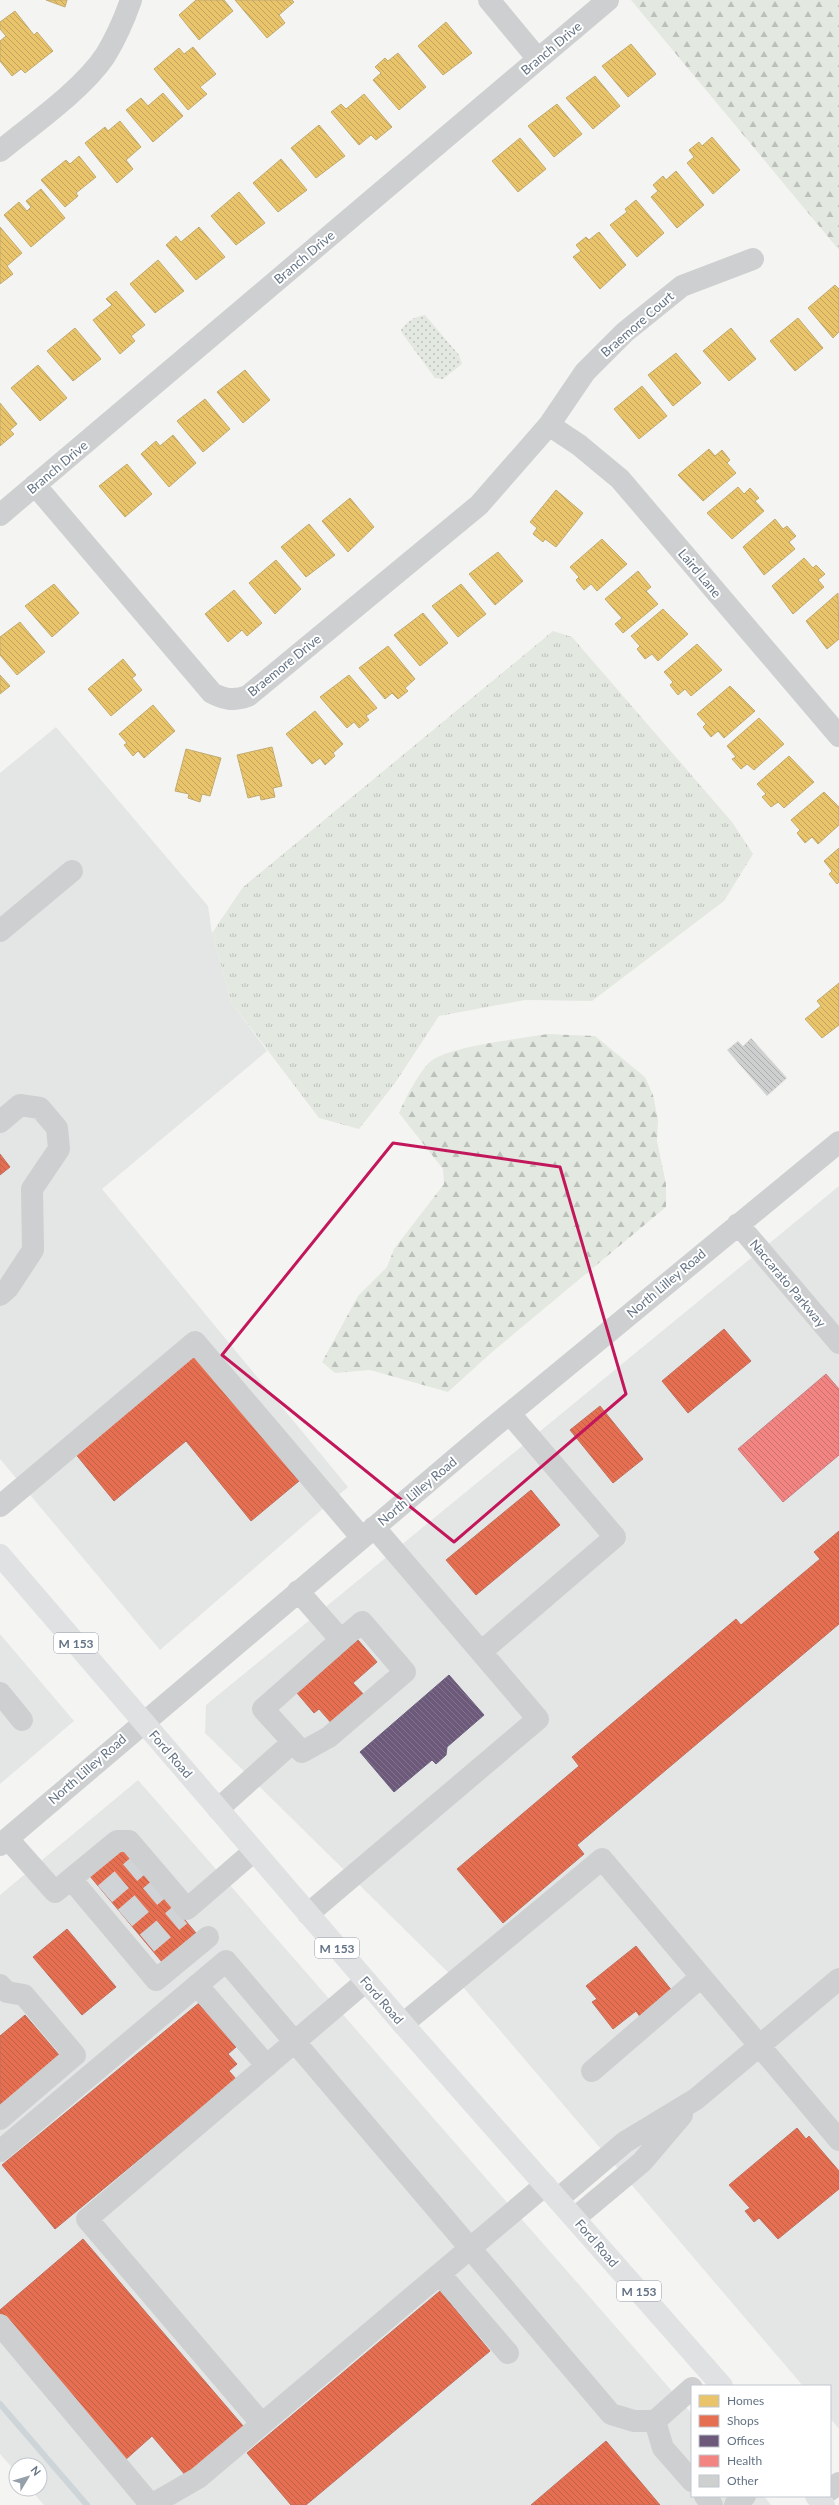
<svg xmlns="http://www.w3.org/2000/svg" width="839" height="2505" font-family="Lato,sans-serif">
<defs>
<pattern id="grass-tufts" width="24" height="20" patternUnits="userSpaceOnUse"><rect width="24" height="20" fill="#e3e8e0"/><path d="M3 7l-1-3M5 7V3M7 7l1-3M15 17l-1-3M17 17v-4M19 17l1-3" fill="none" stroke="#bcc0bb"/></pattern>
<pattern id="forest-firs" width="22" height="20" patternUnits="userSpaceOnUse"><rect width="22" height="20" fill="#e3e8e0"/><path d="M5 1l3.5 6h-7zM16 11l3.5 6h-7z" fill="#bcc0bb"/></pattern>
<pattern id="park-dots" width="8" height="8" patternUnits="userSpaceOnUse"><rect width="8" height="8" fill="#e3e8e0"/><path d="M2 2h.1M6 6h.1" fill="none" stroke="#bcc0bb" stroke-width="1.8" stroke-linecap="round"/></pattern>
<pattern id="homes-back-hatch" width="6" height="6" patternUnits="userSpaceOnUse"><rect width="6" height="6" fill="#e9c46a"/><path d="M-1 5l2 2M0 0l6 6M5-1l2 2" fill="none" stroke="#c0a45d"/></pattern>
<pattern id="shops-back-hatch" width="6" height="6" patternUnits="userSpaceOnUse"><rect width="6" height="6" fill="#e76f51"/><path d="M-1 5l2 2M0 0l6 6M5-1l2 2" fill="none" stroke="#bf6049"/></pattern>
<pattern id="offices-back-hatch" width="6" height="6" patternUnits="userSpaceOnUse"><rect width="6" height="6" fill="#6d597a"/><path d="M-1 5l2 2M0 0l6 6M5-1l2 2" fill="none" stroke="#81728d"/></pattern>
<pattern id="health-back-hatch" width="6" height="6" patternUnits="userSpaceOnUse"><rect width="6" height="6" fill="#f28482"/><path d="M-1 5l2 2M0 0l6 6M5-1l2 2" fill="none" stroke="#c87070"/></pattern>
<pattern id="building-back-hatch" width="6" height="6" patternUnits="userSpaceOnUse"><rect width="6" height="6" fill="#ced0d0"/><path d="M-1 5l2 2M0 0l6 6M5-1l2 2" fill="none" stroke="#abadae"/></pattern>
</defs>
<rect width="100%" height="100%" fill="#f4f5f2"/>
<!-- built -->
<path fill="#e4e6e5" d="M56 727 208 906 212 933 231 1002 267 1051 102 1189 348 1487 160 1650 0 1459V773Z
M839 1186V2429L830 2418V2386H803L463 1987 205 1733 206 1705Z
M0 1634 74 1721 0 1784Z
M138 1780 692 2414V2496H764L771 2505H44L30 2489H40V2465H16V2472L0 2454V1895Z"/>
<!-- grass -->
<path fill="url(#grass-tufts)" d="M553 631 572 637 732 822 753 854 724 901 592 1001 525 1000 439 1016 395 1083 359 1129 319 1118 231 1002 212 933 243 887Z"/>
<!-- forest -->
<path fill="url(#forest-firs)" d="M631 0H839V250Z
M547 1034 595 1036 645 1077 653 1095 658 1120 657 1141 666 1184V1207L491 1353 448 1392 370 1370 335 1373 322 1362 358 1296 387 1267 394 1249 444 1184 443 1169 399 1113C405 1099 420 1070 431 1061 451 1046 520 1039 547 1034Z"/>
<!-- park -->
<path fill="url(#park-dots)" d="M425 315 459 355 462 364 443 379 435 378 402 333 401 330C408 321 413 317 425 315Z"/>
<!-- homes -->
<path fill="url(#homes-back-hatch)" stroke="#c1ab72" d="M46 0H67L65 7Z
M196 0H224L233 11 199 40 179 15Z
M235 0H292L294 2 279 15 285 23 267 38Z
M15 11 34 35 37 32 53 51 25 73 21 69 12 76 0 61V41L6 36 0 29V22Z
M446 22 472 53 443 75 418 46Z
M631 44 656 74 628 97 602 66Z
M193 47 216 74 200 87 207 94 188 110 154 69 179 48 184 54Z
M398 53 426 87 399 110 373 80 381 73 375 67 385 58 388 61Z
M595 76 620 106 593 129 566 98Z
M163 93 183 116 153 142 126 110 141 98 148 106Z
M364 94 392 127 376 140 371 135 359 145 331 112 341 104 346 109Z
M557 104 582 134 554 157 528 126Z
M120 121 141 147 126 160 133 169 117 183 85 143 105 127 108 131Z
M319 125 345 156 316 178 291 148Z
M712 137 740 170 713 194 687 163 694 157 689 150 699 142 702 146Z
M520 138 546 169 518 192 492 161Z
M79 156 96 177 76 193 78 196 65 207 41 180 66 160 70 164Z
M281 159 307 190 278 212 253 183Z
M676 171 704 205 677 228 651 197 658 191 653 185 663 176 666 180Z
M41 189 65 218 31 247 4 215 19 202 27 211 31 207 26 201Z
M239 192 265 223 236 245 211 216Z
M636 200 664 233 637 257 610 225 627 212 625 209Z
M0 227 22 253 7 266 13 274 0 284Z
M199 227 225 257 196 280 166 245 176 236 181 242Z
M599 232 626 265 600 289 573 257 581 251 576 245 586 237 589 240Z
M158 260 184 291 155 313 130 284Z
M835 285 839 289V332L833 338 808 308Z
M116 291 145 325 131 336 135 341 120 354 93 320 112 305 106 299Z
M798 318 823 348 795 371 770 341Z
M75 328 101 359 73 381 47 351Z
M731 328 756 359 729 381 703 351Z
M676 353 701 383 673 406 648 375Z
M38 365 67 398 40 421 11 388Z
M245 370 270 400 243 423 217 392Z
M642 386 667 416 639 439 614 409Z
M205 399 230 429 203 452 177 421Z
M0 403 17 424 10 430 14 434 0 446Z
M173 435 196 463 169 487 141 454 156 441 160 446Z
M709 449 715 456 722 450 730 460 727 463 736 473 703 501 678 475Z
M127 464 152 494 125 517 99 486Z
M738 487 744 494 750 488 759 498 755 501 764 511 732 539 707 513Z
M556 490 583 513 556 547 545 539 543 542 533 534 537 528 530 522Z
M350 498 374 527 348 552 322 521Z
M775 519 783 529 787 526 796 536 789 542 795 549 764 575 743 547Z
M309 524 335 555 306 577 281 547Z
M602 539 627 564 597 591 591 584 584 590 576 580 579 577 570 567Z
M498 552 523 581 495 605 469 574Z
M804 558 813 568 816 565 825 574 818 580 824 587 793 614 772 586Z
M276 560 301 589 275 614 249 583Z
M638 571 651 587 646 591 658 604 623 633 615 624 622 618 605 599Z
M54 584 79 613 52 637 25 606Z
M461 584 486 614 458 637 432 606Z
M234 590 262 623 247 636 242 630 228 642 205 614Z
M838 593 839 639 827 649 806 621Z
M663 609 688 634 658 661 652 654 645 659 637 649 640 646 631 636Z
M423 613 448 643 420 666 394 635Z
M20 622 45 652 17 675 0 655V637Z
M697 644 722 670 691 696 685 689 678 695 670 685 673 682 664 672Z
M388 646 415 679 405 688 408 691 398 699 392 693 385 699 359 668Z
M123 659 136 675 132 678 142 690 111 716 88 689Z
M0 675 10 686 0 694Z
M349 675 377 708 366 716 369 720 359 728 354 722 347 728 320 697Z
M730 686 755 711 724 738 718 731 711 737 703 727 706 724 697 714Z
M153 705 175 731 144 758 138 751 133 756 124 745 127 743 119 734Z
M315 711 343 744 333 753 335 756 325 765 320 758 312 764 286 734Z
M759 718 784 744 754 770 747 764 741 769 732 759 736 757 727 746Z
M272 747 282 786 273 788 275 797 261 800 260 795 248 798 237 755Z
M186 749 221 758 210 796 202 794 200 802 188 798 189 794 175 791Z
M789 756 814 782 784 808 778 802 771 807 762 797 766 794 757 784Z
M824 792 839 807V825L818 844 812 837 805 843 797 833 800 830 791 820Z
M839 848V882L837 884 829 874 832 871 824 861Z
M839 983V1025L822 1038 805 1019 821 1006 817 1001Z"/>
<!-- shops -->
<path fill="url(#shops-back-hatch)" stroke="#bf7060" d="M0 1154 10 1167 0 1175Z
M724 1329 751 1361 688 1413 662 1381Z
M194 1353 299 1481 251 1521 186 1441 114 1501 74 1452Z
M600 1406 643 1459 613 1483 570 1430Z
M531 1490 560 1525 476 1595 446 1560Z
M839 1531V1624L577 1845 584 1854 503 1923 457 1869 579 1766 572 1757 736 1619 741 1625 820 1559 814 1552Z
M358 1640 377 1662 353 1683 366 1697 333 1725 319 1709 314 1713 297 1693Z
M123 1847 196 1933 162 1962 89 1875Z
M67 1929 116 1987 82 2015 33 1957Z
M636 1946 673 1992 641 2018 636 2011 613 2029 592 2002 597 1999 586 1986Z
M199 2003 236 2047 228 2054 237 2064 229 2071 236 2079 55 2229 2 2165Z
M25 2015 60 2056 0 2107V2036Z
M797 2128 806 2139 809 2136 839 2171V2189L778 2239 759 2218 754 2222 745 2211 750 2208 729 2185Z
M83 2239 244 2427 186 2476 152 2436 124 2461 0 2317V2310Z
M440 2291 490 2351 306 2505H291L247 2453Z
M606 2441 660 2505H531Z"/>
<!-- offices -->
<path fill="url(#offices-back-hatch)" stroke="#6a607d" d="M449 1675 484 1715 447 1747 446 1755 436 1764 432 1760 394 1792 360 1752Z"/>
<!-- health -->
<path fill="url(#health-back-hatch)" stroke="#c77f83" d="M826 1374 839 1389V1455L783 1502 738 1449Z"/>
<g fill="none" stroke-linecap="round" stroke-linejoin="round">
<!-- stream -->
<path stroke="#ced5d8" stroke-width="6" d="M0 2404 87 2505"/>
</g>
<!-- building -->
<path fill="url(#building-back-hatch)" stroke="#e4e4e2" d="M751 1038 787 1078 767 1096 727 1050 738 1041 743 1046Z"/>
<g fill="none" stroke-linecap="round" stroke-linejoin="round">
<!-- minor-tunnel -->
<path stroke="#d0d4d6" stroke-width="22" stroke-dasharray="22 11" stroke-linecap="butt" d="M105 1894 139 1865
M125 1918 159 1889
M147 1943 180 1915"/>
<!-- minor -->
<path stroke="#cecfd0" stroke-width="22" d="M489 0 538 59
M0 151C33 124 82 90 105 56 116 38 124 20 131 0
M549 425 579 445 620 479 839 736
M35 485 212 693C226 700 234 701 248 696L479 505 549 425 585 372 625 332 682 286 753 259
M0 515 608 0
M0 931 72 871
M0 1122 20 1105 40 1108 57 1128 59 1149 32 1189 33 1250 8 1288 0 1295
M738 1224 839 1343
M0 1506 195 1342 362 1538
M374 1527 481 1652 615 1537 510 1414
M298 1591 341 1640 263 1709 302 1752 329 1737 405 1672 362 1622 341 1640
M0 1693 22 1720
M218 1809 293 1742
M8 1839 55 1892 117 1841H129L187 1909 254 1851
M0 1845 487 1432 839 1142
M71 1879 156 1980 208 1937
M308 1914 538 1719 481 1652
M0 1985 7 1992 24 1995 75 2055 0 2119
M197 1985 267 2066
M403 2024 602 1859 839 2140
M592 2071 701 1977
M0 2151 226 1961 611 2414 634 2421H655
M558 2199 625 2142 696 2099 839 1979
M575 2218 642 2162 682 2115
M440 2274 508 2353
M0 2325 151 2505 198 2478 545 2185
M692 2388 655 2421 663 2448 692 2481
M262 2424 87 2219 366 1981
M830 2490 839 2483
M705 2496 712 2505
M735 2505 745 2496"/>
<!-- major -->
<path stroke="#e0e1e2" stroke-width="22" d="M0 1555 403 2024 722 2386
M816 2496 824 2505"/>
</g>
<!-- marked area -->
<path fill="none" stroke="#c2185b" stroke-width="3" stroke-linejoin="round" d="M393 1143 560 1167 626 1394 454 1542 222 1355Z"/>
<g text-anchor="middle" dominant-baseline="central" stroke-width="4" stroke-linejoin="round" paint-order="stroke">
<!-- shield labels -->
<g fill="#fff" stroke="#929ca9" stroke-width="1">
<rect x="54" y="1633" width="44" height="20" rx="3"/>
<rect x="315" y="1938" width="44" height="20" rx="3"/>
<rect x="617" y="2281" width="44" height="20" rx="3"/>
</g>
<g font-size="12" font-weight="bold" fill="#637284">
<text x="76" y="1643">M 153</text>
<text x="337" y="1948">M 153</text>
<text x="639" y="2291">M 153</text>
</g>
<!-- street labels -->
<g font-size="13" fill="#637284" stroke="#fff">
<text transform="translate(551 48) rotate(-40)">Branch Drive</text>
<text transform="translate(304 257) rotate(-40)">Branch Drive</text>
<text transform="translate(637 324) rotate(-41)">Braemore Court</text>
<text transform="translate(57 467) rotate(-40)">Branch Drive</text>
<text transform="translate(700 573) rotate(50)">Laird Lane</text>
<text transform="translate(284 665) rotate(-39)">Braemore Drive</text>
<text transform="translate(666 1283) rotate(-40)">North Lilley Road</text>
<text transform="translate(788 1283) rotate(50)">Naccarato Parkway</text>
<text transform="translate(417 1491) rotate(-40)">North Lilley Road</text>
<text transform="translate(171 1754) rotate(49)">Ford Road</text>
<text transform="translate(87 1769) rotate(-41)">North Lilley Road</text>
<text transform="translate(382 2000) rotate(49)">Ford Road</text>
<text transform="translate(597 2243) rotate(49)">Ford Road</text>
</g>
</g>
<!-- legend -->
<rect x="691" y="2385" width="140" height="112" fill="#ffffff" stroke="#c1c7ce"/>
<rect x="699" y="2395" width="20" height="12" fill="#e9c46a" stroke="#c1c7ce"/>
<text x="727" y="2405" font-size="12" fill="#637284">Homes</text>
<rect x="699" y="2415" width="20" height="12" fill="#e76f51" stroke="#c1c7ce"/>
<text x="727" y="2425" font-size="12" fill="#637284">Shops</text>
<rect x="699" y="2435" width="20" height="12" fill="#6d597a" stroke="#c1c7ce"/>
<text x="727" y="2445" font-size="12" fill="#637284">Offices</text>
<rect x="699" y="2455" width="20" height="12" fill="#f28482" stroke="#c1c7ce"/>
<text x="727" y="2465" font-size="12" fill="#637284">Health</text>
<rect x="699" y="2475" width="20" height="12" fill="#ced0d0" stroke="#c1c7ce"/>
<text x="727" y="2485" font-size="12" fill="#637284">Other</text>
<!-- north arrow -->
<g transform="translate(28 2477) rotate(52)"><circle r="19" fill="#ffffff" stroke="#c1c7ce"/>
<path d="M0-3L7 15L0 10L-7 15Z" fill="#96a0aa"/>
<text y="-6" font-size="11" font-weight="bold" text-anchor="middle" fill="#637284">N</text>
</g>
</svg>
